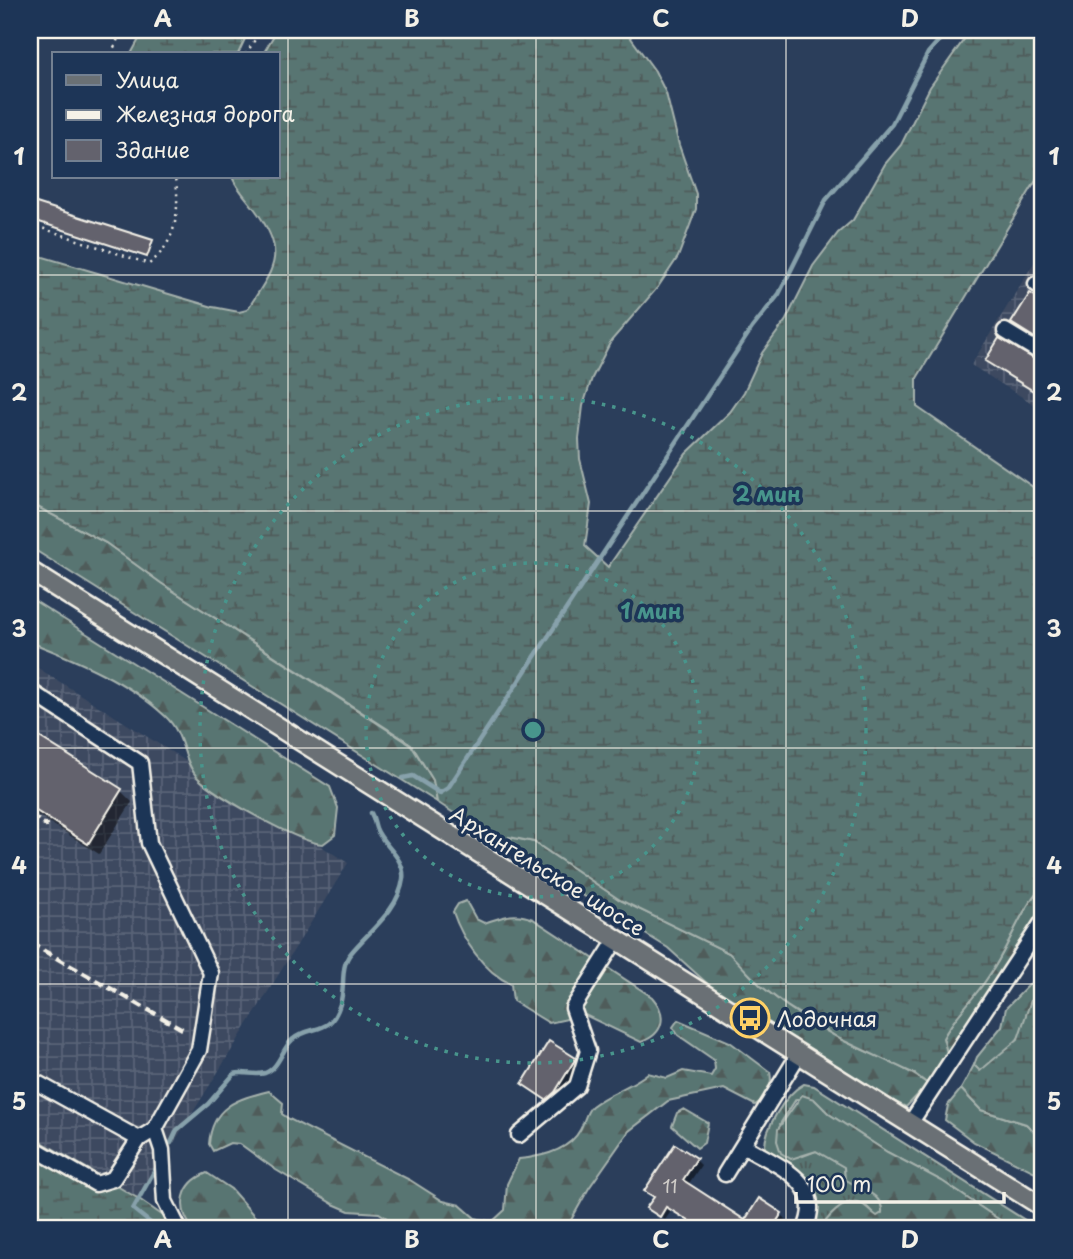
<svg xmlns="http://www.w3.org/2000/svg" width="1073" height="1259" font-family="'Playpen Sans',sans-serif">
<defs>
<pattern id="industrial-grid" width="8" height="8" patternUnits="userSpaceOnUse" patternTransform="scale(1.75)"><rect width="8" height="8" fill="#3c4960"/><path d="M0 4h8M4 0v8" fill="none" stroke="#596477"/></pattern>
<pattern id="grass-tufts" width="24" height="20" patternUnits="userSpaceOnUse" patternTransform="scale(1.75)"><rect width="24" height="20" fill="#587472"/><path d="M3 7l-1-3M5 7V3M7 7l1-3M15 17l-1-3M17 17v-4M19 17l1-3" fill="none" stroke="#505c5a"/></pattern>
<pattern id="forest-firs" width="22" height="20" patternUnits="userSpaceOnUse" patternTransform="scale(1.75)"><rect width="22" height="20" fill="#587472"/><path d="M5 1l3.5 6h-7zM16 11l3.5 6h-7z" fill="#505c5a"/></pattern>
<pattern id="wetland-marsh" width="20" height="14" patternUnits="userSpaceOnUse" patternTransform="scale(1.75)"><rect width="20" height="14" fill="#587472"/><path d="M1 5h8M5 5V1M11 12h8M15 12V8" fill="none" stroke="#505c5a"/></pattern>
</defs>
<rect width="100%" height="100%" fill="#2b3e5b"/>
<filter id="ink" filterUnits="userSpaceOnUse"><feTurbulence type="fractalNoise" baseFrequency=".0143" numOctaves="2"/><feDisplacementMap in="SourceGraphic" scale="14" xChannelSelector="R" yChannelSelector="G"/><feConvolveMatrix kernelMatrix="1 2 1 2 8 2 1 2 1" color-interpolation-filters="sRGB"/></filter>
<g filter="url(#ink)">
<!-- industrial -->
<path fill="url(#industrial-grid)" d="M1043 248V410L971 365Z
M30 663 348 863 139 1199 30 1135Z"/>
<!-- grass -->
<path fill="url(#grass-tufts)" stroke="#a6b2ad" stroke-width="2" d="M804 1084 814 1086 1039 1229H1013L942 1181 887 1152 829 1114 814 1099H796L780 1124 803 1156 816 1151 844 1167 845 1179C859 1187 884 1194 882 1213L877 1217 867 1207 847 1203 823 1229H812L816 1203 815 1191 765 1151C763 1130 785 1094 804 1084Z"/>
<!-- forest -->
<path fill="url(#forest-firs)" stroke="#a6b2ad" stroke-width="2" d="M30 503 106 543 161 583 411 745 433 780 437 802 30 547Z
M30 598 330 787 338 808 335 835 323 844C299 843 214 795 197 777 182 760 185 734 165 716 129 682 76 660 30 642Z
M509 837 534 842 620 900 729 953C739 960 743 968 751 976 776 1001 810 1023 841 1039 870 1055 902 1064 928 1084L906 1107 895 1102 710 986 668 948 508 849Z
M1043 884V908L947 1053 943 1038C955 1015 973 999 988 977 1010 946 1017 915 1043 884Z
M466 901 476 919 484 923C502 917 514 911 533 919L652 997C668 1015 664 1034 641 1042L585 1015 549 1023 513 1001 511 984C484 972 462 939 453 912L458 904Z
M1043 953V987C1028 1000 1030 1016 1021 1033 1014 1048 994 1063 980 1072L974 1065 977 1057 1002 1026 1006 1008 1033 981Z
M678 1020 730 1042 770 1072C773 1086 768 1097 755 1105L724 1089 668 1101 629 1131 589 1188 566 1229H404L379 1213 349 1211 333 1204 276 1170 240 1144 230 1143 213 1151 209 1144C212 1106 237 1099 269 1091L283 1103 282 1114 289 1119 410 1180 443 1201 460 1205 475 1218 492 1222 505 1210 507 1184 519 1159C540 1157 569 1151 580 1130 584 1123 586 1111 592 1106 610 1092 631 1087 648 1073L667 1078 683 1071 711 1076 715 1069 714 1060 678 1035 673 1027Z
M961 1089 981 1110 1026 1124 1043 1139V1176L974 1142 945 1120 948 1105Z
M802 1095 814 1099 829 1114 887 1152 942 1181 1013 1229H823C824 1218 845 1200 857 1202 866 1204 870 1212 877 1216L882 1213C884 1193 858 1189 845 1179L844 1167 816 1151 791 1159 781 1153 777 1141 778 1129Z
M684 1109 708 1123 704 1143 697 1148 672 1126 677 1113Z
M207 1173 231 1189 256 1218 285 1229H193C176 1208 181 1183 207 1173Z"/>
<!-- wetland -->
<path fill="url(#wetland-marsh)" stroke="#a6b2ad" stroke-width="2" d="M144 30H249L238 54H131Z
M277 30H625L655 71 666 93 679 145 696 194V209L678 257 658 287 611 341 592 378 583 406 579 439 580 459 591 504 585 546 608 567 686 454 730 412 744 392 762 353 786 320 813 266 838 233 853 220 885 164 901 145 930 87 968 34 972 30H1043V169L917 378V407L1043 494V766L1041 771 1043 773V884C1017 915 1010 946 988 977 974 999 955 1015 943 1038L947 1053 928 1084 915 1074 840 1039 787 1006 761 986 729 953 620 900 534 842 509 837 508 849 437 802 433 780 411 744 161 583 106 543 30 503V253L213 307 239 312 247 310C275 267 288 254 254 208 246 198 237 188 232 177H278V54H263Z
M1043 987V1139L1026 1124 981 1110 961 1089 974 1065 980 1071 1018 1039 1031 1000Z
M30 1135 139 1199 182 1229H30Z"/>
<!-- shadow -->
<path fill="#0007" d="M30 203 152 242 149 258 30 220Z
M30 733 121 791 132 802 99 854 30 810Z
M550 1044 582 1070 555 1107 524 1084Z
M696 1160 701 1165 688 1185 746 1222 760 1200 786 1219 780 1229H701L672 1210 665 1220 654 1213 649 1208 655 1198 647 1191Z"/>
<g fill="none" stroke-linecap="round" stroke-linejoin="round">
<!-- stream -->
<path stroke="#87a1ab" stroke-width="4.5" d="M403 778 413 776 440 793 448 788 752 328 779 294 826 200 892 124 928 53 948 30
M171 1143 177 1130 208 1104 234 1074C244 1071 255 1076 265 1073 279 1068 282 1049 292 1040 312 1023 330 1037 340 1004 346 987 339 967 351 953 369 931 399 910 403 879 406 858 382 845 376 828 374 822 374 818 371 813
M156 1168 133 1209 158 1229"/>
</g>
<!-- building -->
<path fill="#63626d" stroke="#f4f1e8" stroke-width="2" d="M30 201 153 240 147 257 30 219Z
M1030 293 1043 301V343L1011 323Z
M999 338 1043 364V397L985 361Z
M30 731 122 789 88 844 30 807Z
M549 1041 576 1058 555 1092 546 1100 522 1084Z
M675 1144 697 1158 683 1180 745 1220 759 1198 782 1213 772 1229H702L666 1207 660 1217 646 1208 654 1197 644 1191Z"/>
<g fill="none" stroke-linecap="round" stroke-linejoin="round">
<defs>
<path id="minor" d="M1036 284 1043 288
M1005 331 1043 354
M30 691 140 763 149 843 211 973 199 1050 155 1129 139 1139 113 1179 96 1184 30 1146
M30 1079 139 1139
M911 1122 1043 921
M155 1129 162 1150 165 1201 179 1229
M519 1135 577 1086 588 1051 573 1008 616 940
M743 1145C778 1167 826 1181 805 1229
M725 1174 799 1054"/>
<path id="major" d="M30 571 1043 1207"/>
</defs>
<!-- minor casing -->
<use href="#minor" stroke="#f4f1e8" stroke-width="19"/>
<!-- major casing -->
<use href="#major" stroke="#f4f1e8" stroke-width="23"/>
<!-- path -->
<path stroke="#f4f1e8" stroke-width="2.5" stroke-dasharray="2 5" stroke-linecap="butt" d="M111 54 122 30
M246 54 261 30
M30 224 149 264C178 241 179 211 176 177"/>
<!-- minor -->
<use href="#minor" stroke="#1d3557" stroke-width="14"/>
<!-- major -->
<use href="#major" stroke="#6a7074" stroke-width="18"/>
<!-- rail -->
<path stroke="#f4f1e8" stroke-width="4.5" stroke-dasharray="10 5" stroke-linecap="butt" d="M30 815 48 826
M30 943 184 1030"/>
</g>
</g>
<!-- grid -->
<path fill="none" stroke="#f4f1e8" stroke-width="2" stroke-opacity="0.55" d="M288 30V1229M536 30V1229M786 30V1229M30 275H1043M30 511H1043M30 748H1043M30 984H1043"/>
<!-- distance rings -->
<g fill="none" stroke="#48958c" stroke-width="3.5" stroke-dasharray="3.5 7">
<circle cx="533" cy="730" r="167"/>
<circle cx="533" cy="730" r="333"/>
</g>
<!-- icons -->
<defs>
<symbol id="bus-ring" viewBox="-11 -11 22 22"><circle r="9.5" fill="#1d3557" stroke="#ffd166" stroke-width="1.5"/><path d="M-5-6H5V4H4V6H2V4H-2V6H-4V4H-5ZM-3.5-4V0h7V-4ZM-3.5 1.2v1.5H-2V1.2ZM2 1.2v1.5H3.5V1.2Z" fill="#ffd166"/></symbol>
</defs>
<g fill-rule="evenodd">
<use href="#bus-ring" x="728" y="996" width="44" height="44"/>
</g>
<g text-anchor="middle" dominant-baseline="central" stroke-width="7" stroke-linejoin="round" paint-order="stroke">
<!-- number labels -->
<g font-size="18" fill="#d0cdc9">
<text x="670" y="1185">11</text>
</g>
<!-- street labels -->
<g font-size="21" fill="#f4f1e8" stroke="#1d3557">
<text transform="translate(548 870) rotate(32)">Архангельское шоссе</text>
</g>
<!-- poi labels -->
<g font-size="21" fill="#f4f1e8" stroke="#1d3557" text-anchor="start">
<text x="777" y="1018">Лодочная</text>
</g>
</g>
<circle cx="533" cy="730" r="10" fill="#48958c" stroke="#1d3557" stroke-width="3.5"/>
<g font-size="21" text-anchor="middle" font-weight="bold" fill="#48958c" stroke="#1d3557" stroke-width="7" stroke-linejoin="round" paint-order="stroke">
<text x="768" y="502">2 мин</text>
<text x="651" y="619">1 мин</text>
</g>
<!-- margin -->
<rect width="1073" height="1259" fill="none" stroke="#1d3557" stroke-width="77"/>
<!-- legend -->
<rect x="52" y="52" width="228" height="126" fill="#1d3557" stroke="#738091" stroke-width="2"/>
<rect x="66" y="75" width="35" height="10" fill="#6a7074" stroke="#738091" stroke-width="2"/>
<text x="116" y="88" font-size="21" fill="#f4f1e8">Улица</text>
<rect x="66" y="110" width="35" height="10" fill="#f4f1e8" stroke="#738091" stroke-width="2"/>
<text x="116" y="122" font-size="21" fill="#f4f1e8">Железная дорога</text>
<rect x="66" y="140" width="35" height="21" fill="#63626d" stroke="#738091" stroke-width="2"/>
<text x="116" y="158" font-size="21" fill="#f4f1e8">Здание</text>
<!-- scale -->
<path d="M796 1192v10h208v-10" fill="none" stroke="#f4f1e8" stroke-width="3.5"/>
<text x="807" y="1192" font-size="21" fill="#f4f1e8" stroke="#1d3557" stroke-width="5" paint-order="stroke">100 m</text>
<rect x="38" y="38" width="996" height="1182" fill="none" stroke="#f4f1e8" stroke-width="2.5"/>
<g font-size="23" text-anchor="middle" font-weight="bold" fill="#f4f1e8">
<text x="163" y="27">A</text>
<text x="412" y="27">B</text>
<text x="661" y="27">C</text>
<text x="910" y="27">D</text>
<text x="19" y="165">1</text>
<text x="1054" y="165">1</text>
<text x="19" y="401">2</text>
<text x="1054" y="401">2</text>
<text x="19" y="637">3</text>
<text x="1054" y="637">3</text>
<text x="19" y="874">4</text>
<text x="1054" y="874">4</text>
<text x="19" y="1110">5</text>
<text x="1054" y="1110">5</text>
<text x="163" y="1248">A</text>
<text x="412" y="1248">B</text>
<text x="661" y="1248">C</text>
<text x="910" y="1248">D</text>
</g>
</svg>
